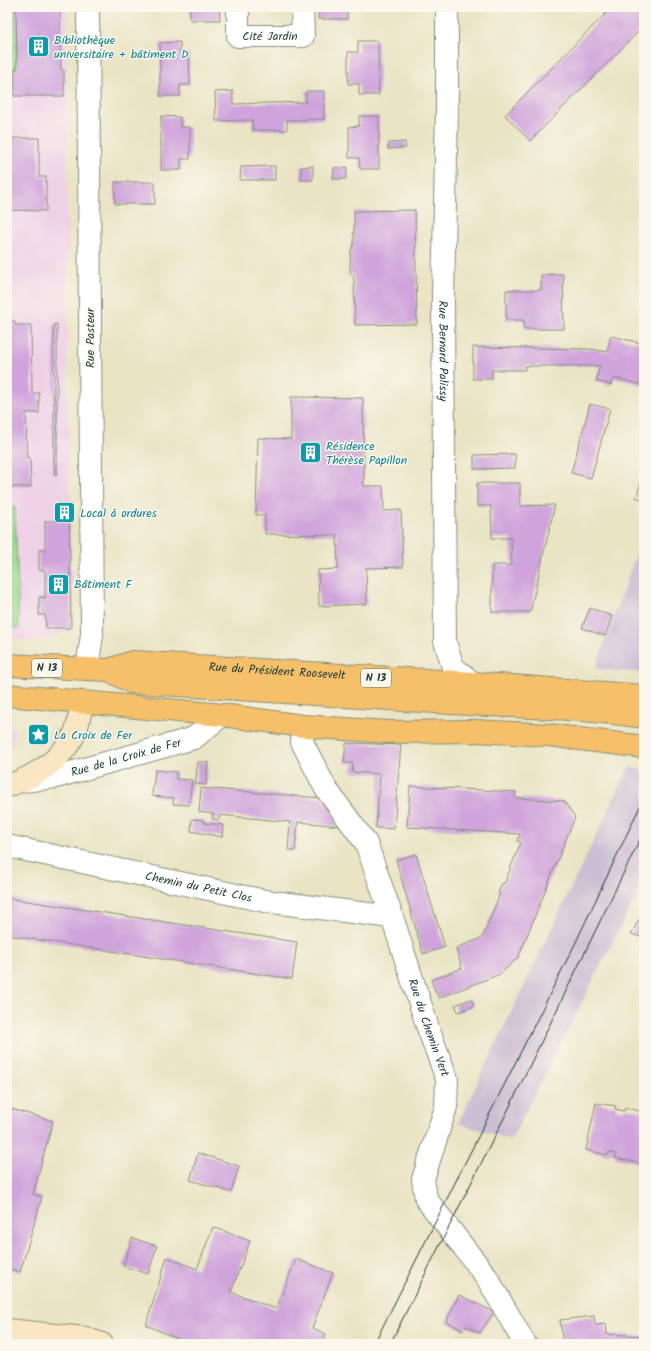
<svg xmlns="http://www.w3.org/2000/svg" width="651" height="1351" font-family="Kalam,sans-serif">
<rect width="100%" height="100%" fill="#fbf7ec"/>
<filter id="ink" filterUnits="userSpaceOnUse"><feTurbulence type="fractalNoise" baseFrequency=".025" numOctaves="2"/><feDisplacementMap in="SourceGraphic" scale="8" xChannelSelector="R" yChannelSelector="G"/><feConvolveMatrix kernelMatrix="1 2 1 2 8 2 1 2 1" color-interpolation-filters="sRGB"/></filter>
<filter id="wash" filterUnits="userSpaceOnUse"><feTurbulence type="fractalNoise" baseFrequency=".012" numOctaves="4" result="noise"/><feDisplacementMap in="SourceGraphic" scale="16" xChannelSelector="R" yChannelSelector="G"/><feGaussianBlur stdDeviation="0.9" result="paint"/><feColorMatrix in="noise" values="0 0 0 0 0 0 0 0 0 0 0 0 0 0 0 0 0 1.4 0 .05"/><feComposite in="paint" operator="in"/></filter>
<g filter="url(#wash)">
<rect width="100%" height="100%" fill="#eae4c5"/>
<!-- built -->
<path fill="#eed0e7" d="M7 7H67L68 416 72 630 41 641 7 638Z
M7 728 16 729 7 760Z"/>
<!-- industrial -->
<path fill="#ccbed3" d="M644 532V673L595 669Z
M629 767 644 770V881L511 1140 458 1123Z"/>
<!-- green -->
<path fill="#9cdb90" stroke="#5e8c62" d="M7 7H16L17 69 14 70V89L7 90Z
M7 507H15L19 628 7 627Z"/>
<g id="blocks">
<!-- building -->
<path fill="#cfa3db" d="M16 7H60L61 70H64V96H14V70L17 69Z
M190 7H219L220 20H190Z
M318 7H347V19H318Z
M612 7H644V26L530 141 505 115Z
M358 41H378L379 95H359V84H348V52H358Z
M180 42V52L189 53 190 85H180V96H160V43Z
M233 91V104L306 102V91H324V119L287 120V130H253L252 120 216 121 215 92Z
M161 116 180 117V127H190V159H181V170H161Z
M359 116H379V169H360L359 158H349V127L359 126Z
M10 138H39V177H46V211L7 210V177H10Z
M405 142 406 148 388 149 389 143Z
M275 166V180H240L241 167Z
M313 166V180H301V167Z
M347 167 346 179H333L334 168Z
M115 182H155V204H115Z
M415 210 417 324 355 325 354 278 350 272V263L351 251 354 244V211Z
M563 274 564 329H524V320H506V290H541V275Z
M7 321H15V325H31L32 393H39V413H26L27 458H30L31 487H7Z
M54 324H57V474H54Z
M611 336 644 344V385L613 378 611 385 596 381 600 366H525V370H492V379H473V347L591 349 607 352Z
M291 397 363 398 364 486H383L384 511 401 510 403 567 366 568 367 604 319 606 318 570 338 569 337 535 265 534V515H256L258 438 291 439Z
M590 404 610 409 591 478 571 473Z
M515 454V468L474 469V455Z
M644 475V500L636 497Z
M477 483H520V506L555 505 530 612H492V565H512L511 538H492L491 506H477Z
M59 505H69L71 628H46L45 615H39V597L45 598V570H39V550L45 551V521H59Z
M590 608 612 616 605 636 582 628Z
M346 743 401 745 394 829 377 828 376 827 380 774 352 772 353 763H344Z
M198 762H208L206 785 195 784Z
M155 770 176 772V779L192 780 189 805 173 804 174 798 152 796Z
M410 786 516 792 515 798 564 801 575 817 518 958 500 974 439 998 435 991 431 980 462 968 456 948 482 938 500 894 498 893 502 883 504 884 521 842 517 841 520 834 407 827Z
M201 788 322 798 341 826 298 822 295 851 288 850 290 822 220 815 219 820 212 819 213 814 199 812Z
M192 819 204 820V823L223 825 222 837 191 831Z
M416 854 445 947 423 954 396 860Z
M7 898 297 942 292 979 7 935Z
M639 920 644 922V938L631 934Z
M471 999 474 1006 458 1012 455 1005Z
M596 1103 616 1106 615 1109 624 1111 625 1108 644 1112V1164L615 1158 616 1154 609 1152 608 1155 586 1150Z
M8 1108 53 1121 33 1194 42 1197 20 1272 7 1268Z
M198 1153 239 1166 231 1192 190 1180Z
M213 1227 250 1241 231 1292 276 1309 296 1259 333 1273 312 1328 326 1334 322 1344H190L146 1325 167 1257 197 1269Z
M132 1238 157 1246 148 1274 123 1266Z
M459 1295 494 1312 480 1333 466 1326 464 1330 446 1322Z
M594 1316 595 1325 606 1324 607 1334 643 1336V1344H575V1341L563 1343 560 1320Z"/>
</g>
</g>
<g filter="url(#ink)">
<use href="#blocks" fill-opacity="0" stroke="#84907c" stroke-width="1"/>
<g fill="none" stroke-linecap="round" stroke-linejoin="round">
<defs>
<g id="street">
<path id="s1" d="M238 7V36H303L302 7"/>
<path id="s2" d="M447 7V108L443 299 445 641 453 667 473 683"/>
<path d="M87 668 92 635 88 7"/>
<path id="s3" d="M303 726 302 742 326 789 366 843 392 917 428 1028 447 1079 446 1107 423 1179 426 1199 486 1276 525 1344"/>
<path id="s4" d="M22 781 56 777 194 738 222 715"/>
<path id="s5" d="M7 846 265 901 392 917"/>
</g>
<path id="secondary" d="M7 786C34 777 60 761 74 735 79 725 80 712 82 702
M7 1330 85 1338 102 1344"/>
<g id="primary">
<path id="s6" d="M7 665 109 670 133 662 473 683 644 696"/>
<path d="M109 670 131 682C238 689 345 696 451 703 516 707 580 707 644 717"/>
<path d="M7 695 222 715 303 726 388 732 475 731 548 735 644 747"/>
</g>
</defs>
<!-- street casing -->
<use href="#street" stroke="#84907c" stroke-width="24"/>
<!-- secondary casing -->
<use href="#secondary" stroke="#84907c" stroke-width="24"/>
<!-- primary casing -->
<use href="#primary" stroke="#84907c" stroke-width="24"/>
<!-- street -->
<use href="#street" stroke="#fff" stroke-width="22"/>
<!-- secondary -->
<use href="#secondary" stroke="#fbe6c4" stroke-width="22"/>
<!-- primary -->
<use href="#primary" stroke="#f6c06b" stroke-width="22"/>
<!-- tram -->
<path stroke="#1f3d34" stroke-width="1" d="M374 1344 575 944 644 798
M390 1344 509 1108 644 831"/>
</g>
</g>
<!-- icons -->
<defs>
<symbol id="building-square" viewBox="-11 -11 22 22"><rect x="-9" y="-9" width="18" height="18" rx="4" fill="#0f9aa8" stroke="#fbf7ec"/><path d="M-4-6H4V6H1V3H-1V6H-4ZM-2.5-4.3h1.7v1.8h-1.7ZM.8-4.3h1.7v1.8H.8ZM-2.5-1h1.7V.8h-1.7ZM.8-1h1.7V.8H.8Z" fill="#fff"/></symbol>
<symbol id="sight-square" viewBox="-11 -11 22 22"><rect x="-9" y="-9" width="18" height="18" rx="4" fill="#0f9aa8" stroke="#fbf7ec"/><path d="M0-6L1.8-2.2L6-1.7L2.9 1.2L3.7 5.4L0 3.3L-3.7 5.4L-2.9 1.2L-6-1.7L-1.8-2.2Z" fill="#fff"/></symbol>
</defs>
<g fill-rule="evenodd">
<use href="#building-square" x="26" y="34" width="25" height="25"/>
<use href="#building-square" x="298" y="440" width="25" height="25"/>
<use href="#building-square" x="52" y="500" width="25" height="25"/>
<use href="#building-square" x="46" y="572" width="25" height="25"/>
<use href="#sight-square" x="26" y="722" width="25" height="25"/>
</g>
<g text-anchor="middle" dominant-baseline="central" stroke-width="3" stroke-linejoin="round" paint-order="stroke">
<!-- shield labels -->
<g fill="#fbf7ec" stroke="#61756b" stroke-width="1">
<rect x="32" y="659" width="30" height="18" rx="3"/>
<rect x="361" y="669" width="30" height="18" rx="3"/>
</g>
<g font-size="11" font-weight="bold" fill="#1f3d34">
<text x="47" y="668">N 13</text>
<text x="376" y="678">N 13</text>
</g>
<!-- street labels -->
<g font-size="12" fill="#1f3d34" stroke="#fbf7ec">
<text stroke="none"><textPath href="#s1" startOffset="61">Cité Jardin</textPath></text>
<text transform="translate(90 338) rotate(-90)">Rue Pasteur</text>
<text stroke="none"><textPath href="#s2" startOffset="344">Rue Bernard Palissy</textPath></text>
<text stroke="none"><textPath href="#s6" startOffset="272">Rue du Président Roosevelt</textPath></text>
<text stroke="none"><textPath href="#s4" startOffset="107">Rue de la Croix de Fer</textPath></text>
<text stroke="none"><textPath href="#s5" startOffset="196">Chemin du Petit Clos</textPath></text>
<text stroke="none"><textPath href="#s3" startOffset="331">Rue du Chemin Vert</textPath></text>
</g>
<!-- culture labels -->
<g font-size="12" fill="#0d838f" stroke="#fbf7ec" text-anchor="start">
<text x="54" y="40">Bibliothèque<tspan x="54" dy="14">universitaire + bâtiment D</tspan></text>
<text x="326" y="446">Résidence<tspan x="326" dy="14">Thérèse Papillon</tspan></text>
<text x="80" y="513">Local à ordures</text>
<text x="74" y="584">Bâtiment F</text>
<text x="54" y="735">La Croix de Fer</text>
</g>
</g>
<!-- margin -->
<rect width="651" height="1351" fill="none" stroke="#fbf7ec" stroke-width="24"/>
</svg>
